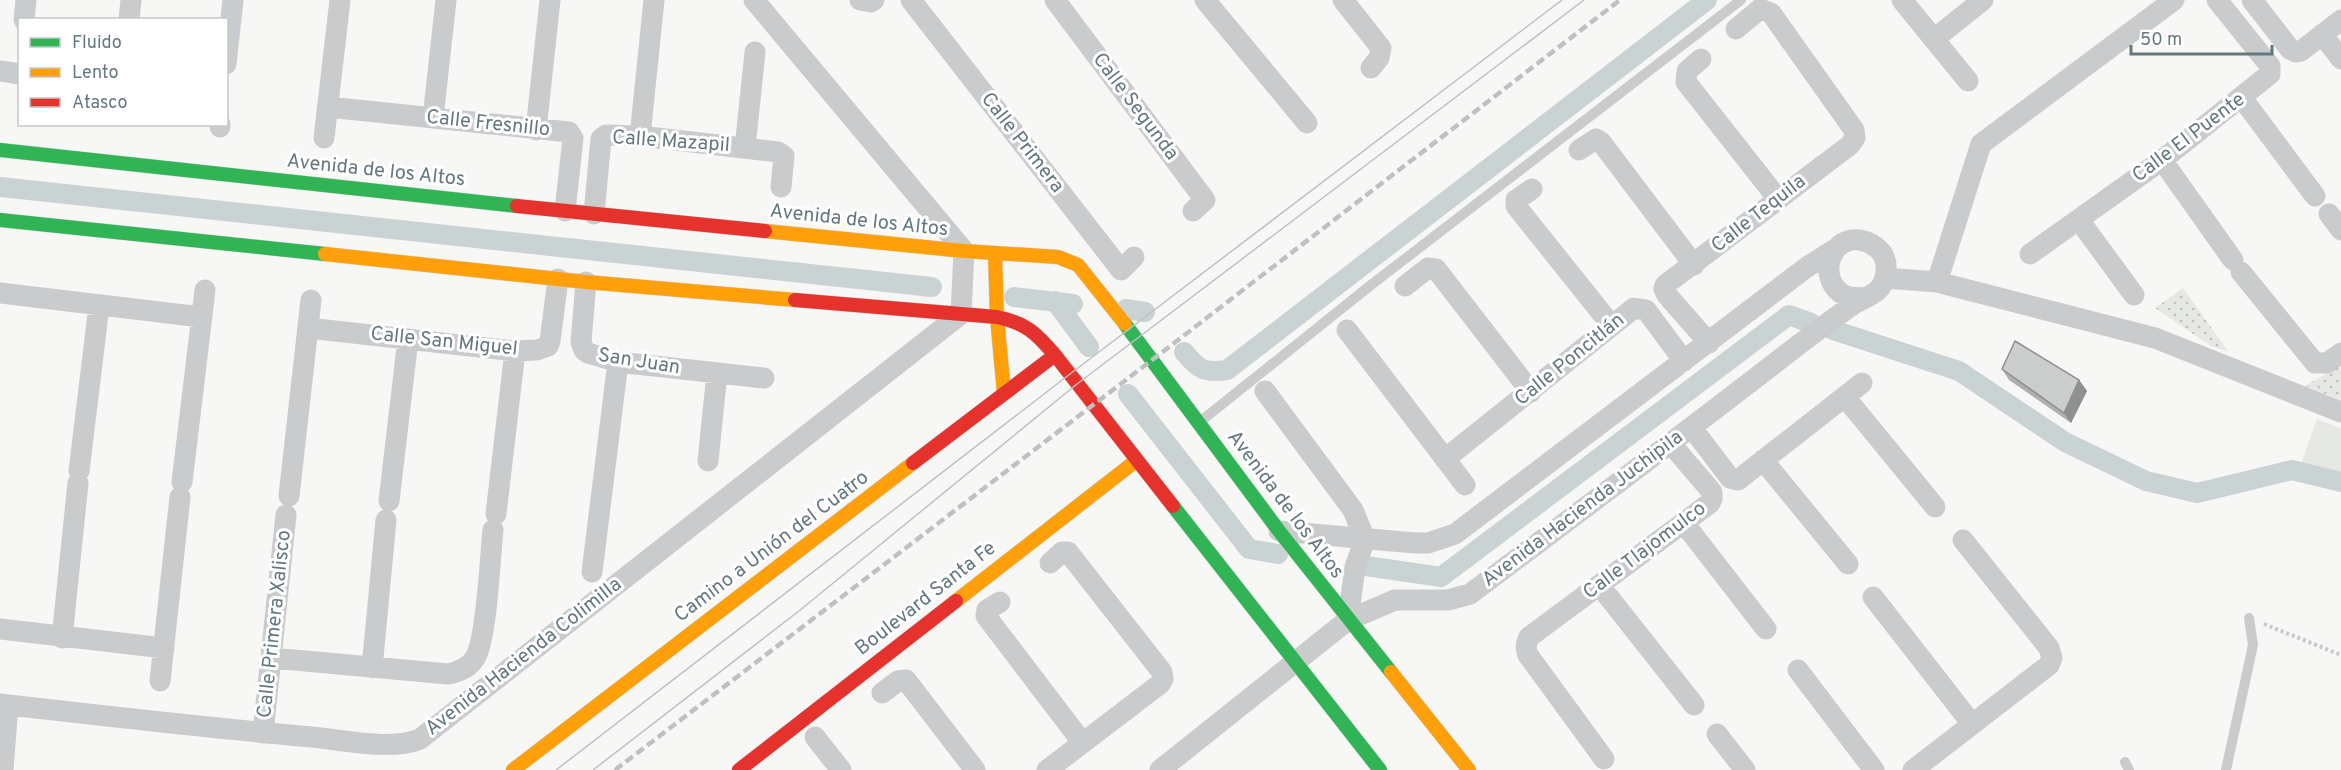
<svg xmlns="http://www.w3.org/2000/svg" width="2341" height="770" font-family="Overpass,sans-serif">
<defs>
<pattern id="grass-dots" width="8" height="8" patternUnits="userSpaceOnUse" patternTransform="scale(1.5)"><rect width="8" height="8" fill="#e6e8e3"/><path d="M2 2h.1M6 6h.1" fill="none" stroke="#bec1bd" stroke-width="1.8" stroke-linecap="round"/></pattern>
</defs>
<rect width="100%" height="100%" fill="#f7f7f6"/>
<!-- grass -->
<path fill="url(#grass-dots)" d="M2183 288 2228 351 2211 346 2155 308Z
M2337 367 2341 370V400L2305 386Z"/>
<!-- pitch -->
<path fill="#e6e8e3" d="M2317 419 2341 429V475L2301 464Z"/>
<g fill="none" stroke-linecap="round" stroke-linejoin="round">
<!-- canal -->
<path stroke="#cad3d4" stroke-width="20" d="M0 187 932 287
M1014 297 1073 304
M1055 301 1089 347
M1126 309 1145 312
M1833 330 1959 371 2065 442 2146 481 2197 493 2292 470 2341 482
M1184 352C1199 370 1204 373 1227 370L1707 0
M1128 394 1249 549 1278 554
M1366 566 1441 577 1789 315 1811 323"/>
<defs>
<path id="fast" d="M0 150 517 206
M0 220 325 254
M1125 324 1279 531 1391 672
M1173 506 1380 770"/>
<path id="slow" d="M765 231 964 251 1058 257 1078 265 1125 324
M995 253 997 317 1004 393
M325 254 586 282 795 300
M956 601 1137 460
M1391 672 1469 770
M513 770 913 463"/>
<path id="jam" d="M517 206 765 231
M795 300 997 317C1026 323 1036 333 1055 355L1173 506
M913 463 1055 355
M739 770 956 601"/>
</defs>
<!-- fast casing -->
<use href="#fast" stroke="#d2d3d3" stroke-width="15"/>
<!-- slow casing -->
<use href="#slow" stroke="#d2d3d3" stroke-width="15"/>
<!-- jam casing -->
<use href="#jam" stroke="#d2d3d3" stroke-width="15"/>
<!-- path -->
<path stroke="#c7c8c9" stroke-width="4" stroke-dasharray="3 3" stroke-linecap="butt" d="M2264 624 2341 655"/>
<!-- lane -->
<path stroke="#c9cbcc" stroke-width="10" d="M1201 421 1371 285 1741 0
M2125 762 2129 770
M2226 770 2253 645 2249 618"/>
<!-- street -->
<path stroke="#c9cbcc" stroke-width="21" d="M860 0 871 2 874 0
M911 0 1121 270 1134 257
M1055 0 1205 200 1193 211
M1205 0 1307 123
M1343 0 1381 48 1379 58 1371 68
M1902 0 1968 81
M2252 0 2290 49 2296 52 2301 51 2341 20
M24 20 26 0
M129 20 131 0
M2322 34 2341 59
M1934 39 1983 0
M1701 59 1687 71 1686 82 1778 199
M226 64 233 0
M0 71 20 74
M2242 98 2315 196
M328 107 569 132 573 138 565 211
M433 118 446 0
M220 127V124
M536 130 550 0
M640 136 654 0
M324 138 340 0
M745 148 755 52
M1579 150 1596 139 1601 142 1694 265
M2162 160 2233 260
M1532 189 1516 200V206L1612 326
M594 214 601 139 606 135 640 136 778 152 784 156 781 187
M2329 214 2341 230
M2079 220 2134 295
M2030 254 2162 160 2270 74V66L2217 0
M2241 272 2315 363H2327L2341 353
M1885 278 1937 282 2155 338 2341 412
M586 282 581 342 584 350 588 353 618 362 764 378
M1937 282 1981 144 2174 0
M1405 286 1428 268 1436 269 1531 392
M0 293 201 317
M308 328 515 351 537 350 548 346 550 341 558 279
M1347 330 1465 485
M1709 343 1667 295 1664 289 1665 285 1850 145 1855 138 1854 130 1771 13 1760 9 1736 29
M1265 391 1353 510 1365 539
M1845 397 1935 507
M1692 428 1730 478 1738 480 1862 383
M1445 459 1634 308 1646 310 1684 361
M1763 460 1848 564
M708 461 717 373
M79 471 99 306
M182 482 205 290
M289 496 311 300
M389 501 408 339
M496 514 515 351
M1683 522 1766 629
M1279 531 1415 543H1428L1455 534 1807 267 1834 250
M592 572 618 362
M1600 586 1694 705
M1873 597 1972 724
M1000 602 987 610 986 616 1082 742
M1348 620 1355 567 1365 539
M0 629 164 648
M62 638 78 483
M272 658 448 674C458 672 469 668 475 658 487 639 490 556 493 530
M372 668 386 520
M1798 670 1874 770
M160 681 180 497
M882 693 898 681 906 680 975 770
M0 704C104 716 208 728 312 737 343 740 392 751 420 739L961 314 964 251 754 0
M263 733 286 515
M1717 734 1745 770
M815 737 841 770
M1604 759 1528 655C1525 648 1526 644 1529 637L1710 503 1712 499V492L1671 444
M3 770 8 705
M1047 770 1160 684 1163 679 1162 672 1068 552H1062L1050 563
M1160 770 1348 620 1395 600H1448L1470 594C1577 514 1683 434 1788 353 1810 336 1831 320 1854 304 1861 300 1871 296 1877 291 1887 282 1889 264 1882 253 1876 246 1868 241 1859 240 1827 237 1817 283 1846 296 1851 298 1858 297 1863 298
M1913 770 2049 665 2052 658 2049 648 1963 540"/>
<!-- fast -->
<use href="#fast" stroke="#30b455" stroke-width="14"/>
<!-- slow -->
<use href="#slow" stroke="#ff9f0a" stroke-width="14"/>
<!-- jam -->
<use href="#jam" stroke="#e5322d" stroke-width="14"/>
<!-- tram -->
<path stroke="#bfc1c1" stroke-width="1.5" d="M556 770 1070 374 1562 0
M593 770 799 611 1077 384 1584 0"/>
<!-- rail -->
<path stroke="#bfc1c1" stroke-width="4.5" stroke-dasharray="9 4.5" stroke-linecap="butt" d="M615 770 1152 360 1620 0"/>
</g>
<!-- wall -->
<path fill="#afb1b1" d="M2002 369 2079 380 2087 391 2071 423 2009 380Z"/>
<!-- shaded-wall -->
<path fill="#8f9090" d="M2079 380 2087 391 2071 423 2064 413Z"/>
<!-- building -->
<path fill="#cccece" stroke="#8f9090" stroke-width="1.5" d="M2015 341 2079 380 2064 413 2002 369Z"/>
<g text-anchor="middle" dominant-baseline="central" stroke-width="6" stroke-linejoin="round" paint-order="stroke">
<!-- street labels -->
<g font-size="20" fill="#64787f" stroke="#fff">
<text transform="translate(1135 107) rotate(53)">Calle Segunda</text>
<text transform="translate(488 124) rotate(6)">Calle Fresnillo</text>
<text transform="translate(2189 138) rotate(-37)">Calle El Puente</text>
<text transform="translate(671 142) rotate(4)">Calle Mazapil</text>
<text transform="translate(1022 143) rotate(52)">Calle Primera</text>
<text transform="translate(376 171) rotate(6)">Avenida de los Altos</text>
<text transform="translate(1759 214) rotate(-38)">Calle Tequila</text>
<text transform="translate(859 221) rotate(6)">Avenida de los Altos</text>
<text transform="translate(444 342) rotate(6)">Calle San Miguel</text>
<text transform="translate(1570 360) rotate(-39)">Calle Poncitlán</text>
<text transform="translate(639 362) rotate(9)">San Juan</text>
<text transform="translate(1285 505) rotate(53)">Avenida de los Altos</text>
<text transform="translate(1583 509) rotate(-37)">Avenida Hacienda Juchipila</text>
<text transform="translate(772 547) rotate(-37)">Camino a Unión del Cuatro</text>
<text transform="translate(1645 551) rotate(-37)">Calle Tlajomulco</text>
<text transform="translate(926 599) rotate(-38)">Boulevard Santa Fe</text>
<text transform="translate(275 624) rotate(-84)">Calle Primera Xalisco</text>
<text transform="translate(524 657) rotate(-38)">Avenida Hacienda Colimilla</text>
</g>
</g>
<!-- legend -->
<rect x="18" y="18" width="210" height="108" fill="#ffffff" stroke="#c1c9cc" stroke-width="1.5"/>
<rect x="30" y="38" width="30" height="9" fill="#30b455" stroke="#c1c9cc" stroke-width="1.5"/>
<text x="72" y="48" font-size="18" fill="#64787f">Fluido</text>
<rect x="30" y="68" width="30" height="9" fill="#ff9f0a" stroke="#c1c9cc" stroke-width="1.5"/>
<text x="72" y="78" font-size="18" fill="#64787f">Lento</text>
<rect x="30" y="98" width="30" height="9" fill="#e5322d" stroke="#c1c9cc" stroke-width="1.5"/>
<text x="72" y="108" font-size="18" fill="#64787f">Atasco</text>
<!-- scale -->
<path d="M2131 45v9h141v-9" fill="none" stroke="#64787f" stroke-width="3"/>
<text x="2140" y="45" font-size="18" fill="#64787f" stroke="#ffffff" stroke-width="4.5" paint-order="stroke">50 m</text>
</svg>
